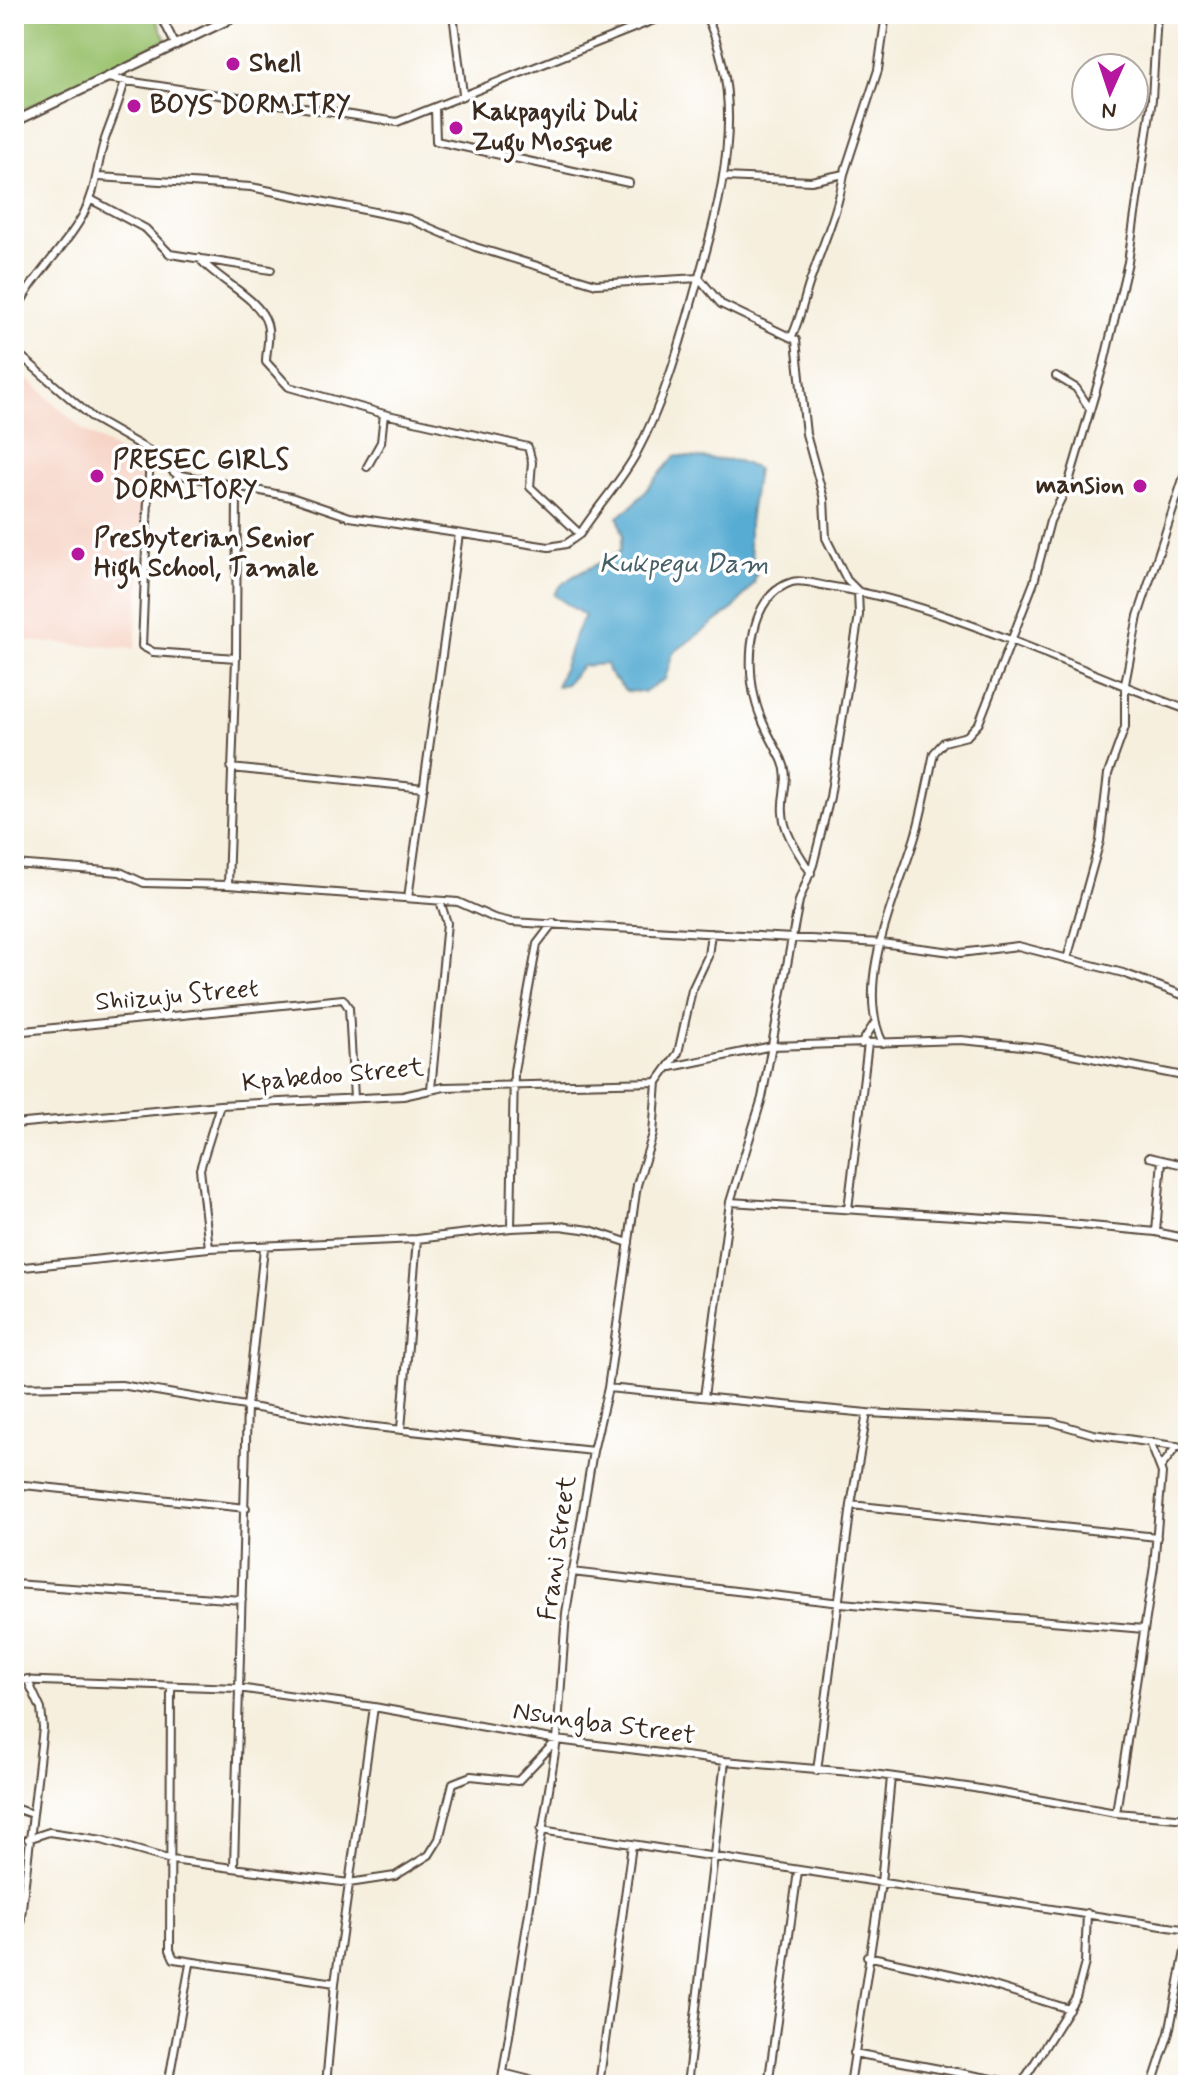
<svg xmlns="http://www.w3.org/2000/svg" width="1202" height="2099" font-family="Mynerve,sans-serif">
<rect width="100%" height="100%" fill="#fff"/>
<filter id="ink" filterUnits="userSpaceOnUse"><feTurbulence type="fractalNoise" baseFrequency=".0125" numOctaves="2"/><feDisplacementMap in="SourceGraphic" scale="16" xChannelSelector="R" yChannelSelector="G"/><feConvolveMatrix kernelMatrix="1 2 1 2 8 2 1 2 1" color-interpolation-filters="sRGB"/></filter>
<filter id="wash" filterUnits="userSpaceOnUse"><feTurbulence type="fractalNoise" baseFrequency=".006" numOctaves="4" result="noise"/><feDisplacementMap in="SourceGraphic" scale="32" xChannelSelector="R" yChannelSelector="G"/><feGaussianBlur stdDeviation="1.8" result="paint"/><feColorMatrix in="noise" values="0 0 0 0 0 0 0 0 0 0 0 0 0 0 0 0 0 1.4 0 .05"/><feComposite in="paint" operator="in"/></filter>
<g filter="url(#wash)">
<rect width="100%" height="100%" fill="#f6efde"/>
<!-- built -->
<path fill="#f6d2c3" d="M14 366 83 430 148 468 135 649 14 640Z"/>
<!-- green -->
<path fill="#9bc370" stroke="#6b7647" stroke-width="2" d="M14 14H154L166 40 14 114Z"/>
<!-- water -->
<path fill="#57acd3" stroke="#496b78" stroke-width="2" d="M675 456 738 461 757 469 749 523V545L757 570 754 583 734 608 673 653 665 679 644 692 626 691 609 673 606 664 582 666 566 684 556 686C568 662 570 638 585 616L554 595C565 573 600 567 620 551L623 535 618 517 635 503Z"/>
</g>
<g filter="url(#ink)">
<g fill="none" stroke-linecap="round" stroke-linejoin="round">
<defs>
<path id="minor" d="M160 14 176 46
M453 14 463 94
M107 78 397 122 669 14
M435 108 436 141 629 183
M99 177 251 187 409 219 475 247 596 284 699 278 721 304 796 340 806 434 824 499 826 538 847 580 858 591 859 615 830 797 813 865 799 901 762 1098 730 1202 704 1397
M725 177 811 181 844 174 878 70 886 14
M90 199 146 229 170 254 271 270
M199 258C217 280 260 298 267 324 271 338 266 349 266 362L289 387 384 414
M14 317C29 278 63 252 83 215 98 187 96 166 105 139 112 119 120 101 125 80
M792 336C802 315 804 296 812 276 824 241 838 211 844 174
M14 350 94 419 150 451 176 474 291 497 350 517 549 547 566 544 580 534C597 507 620 483 636 454 663 404 679 348 694 294 720 203 750 104 705 14
M1056 376 1076 388 1090 409
M150 451 142 646 153 652 236 658
M367 467 381 442 384 414 528 447 532 462 530 487 580 534
M231 768 424 788
M14 864 120 872 144 883 228 885 458 902 494 918 511 922 881 943 960 953 1018 946 1123 973 1188 997
M811 873C800 855 784 834 783 813 781 792 791 780 782 760 772 740 760 721 755 699 746 663 748 596 792 582 802 579 817 585 828 586 950 605 1072 669 1188 710
M228 885 236 658 237 488
M408 898 459 534
M1067 959 1100 841 1108 774 1125 727V684L1138 616 1188 464
M14 1032 343 999 349 1008 354 1098
M883 1043C853 983 897 896 915 837 923 809 928 781 934 753L944 742 967 736 979 723 1034 582 1050 521 1068 485 1104 363 1128 262 1152 99 1157 14
M861 1044 874 1024
M671 1067 772 1046 961 1040 1041 1048 1188 1077
M431 1089 447 923 440 901
M14 1124 220 1105 403 1096 444 1087 657 1082
M1149 1157 1188 1166
M730 1202 1037 1221 1156 1232 1188 1239
M848 1209 868 1043
M511 1228 514 1071 537 944 553 923
M1156 1232 1162 1160
M209 1248 200 1169 220 1105
M14 1268 209 1248 417 1239 511 1228 560 1226 590 1230 629 1243
M14 1387 121 1385 357 1425 593 1451 566 1613 557 1740 501 2085
M608 1388 867 1413 1052 1422 1093 1434 1188 1448
M401 1429 417 1239
M593 1451 608 1388 637 1185 653 1134 657 1082 678 1053 692 990 708 956 711 933
M1161 1467 1177 1446
M14 1484 246 1508
M851 1505 1157 1537
M572 1572 841 1603 1144 1629
M14 1584 242 1600
M14 1680 238 1688 374 1707 557 1740 725 1761 873 1774 974 1788 1116 1813 1188 1819
M171 1686 170 1950 174 1959 335 1983
M817 1771 851 1505 867 1413
M14 1808 32 1814
M1116 1813 1154 1566 1162 1473 1150 1442
M541 1830 1188 1930
M28 1839 49 1832 102 1840 171 1860 349 1883 395 1876 429 1855 439 1839 453 1783 471 1776 518 1781 557 1740
M234 1866 247 1407 264 1248
M867 1956 968 1978 1069 2009
M14 1977 43 1728 41 1709 27 1679
M854 2053 1025 2085
M503 2073 550 2085
M1022 2083 1076 1997 1085 1963 1087 1913
M168 2085 190 1964
M326 2085 335 1983 374 1707
M599 2085 632 1845
M687 2085 725 1761
M768 2085 798 1871
M850 2085 881 1883 891 1777
M1152 2085 1169 2033 1188 1936"/>
<path id="tertiary" d="M14 122 240 14"/>
</defs>
<!-- minor casing -->
<use href="#minor" stroke="#57483b" stroke-width="10"/>
<!-- tertiary casing -->
<use href="#tertiary" stroke="#57483b" stroke-width="12"/>
<!-- minor -->
<use href="#minor" stroke="#fff" stroke-width="6"/>
<!-- tertiary -->
<use href="#tertiary" stroke="#fff" stroke-width="8"/>
</g>
</g>
<!-- markers -->
<g fill="#b5179e" stroke="#fff" stroke-width="3">
<circle cx="233" cy="64" r="8"/>
<circle cx="134" cy="106" r="8"/>
<circle cx="456" cy="128" r="8"/>
<circle cx="97" cy="476" r="8"/>
<circle cx="1140" cy="486" r="8"/>
<circle cx="78" cy="554" r="8"/>
</g>
<g text-anchor="middle" dominant-baseline="central" stroke-width="7" stroke-linejoin="round" paint-order="stroke">
<!-- poi labels -->
<g font-size="26" font-weight="bold" fill="#3b2a1e" stroke="#fff" text-anchor="start">
<text x="249" y="64">Shell</text>
<text x="150" y="106">BOYS DORMITRY</text>
<text x="472" y="113">Kakpagyili Duli<tspan x="472" dy="30">Zugu Mosque</tspan></text>
<text x="113" y="461">PRESEC GIRLS<tspan x="113" dy="30">DORMITORY</tspan></text>
<text x="1124" y="486" text-anchor="end">mansion</text>
<text x="94" y="539">Presbyterian Senior<tspan x="94" dy="30">High School, Tamale</tspan></text>
</g>
<!-- street labels -->
<g font-size="26" fill="#3b2a1e" stroke="#fff">
<text transform="translate(177 996) rotate(-5)">Shiizuju Street</text>
<text transform="translate(333 1076) rotate(-5)">Kpabedoo Street</text>
<text transform="translate(558 1548) rotate(-82)">Frani Street</text>
<text transform="translate(604 1724) rotate(8)">Nsungba Street</text>
</g>
<!-- water labels -->
<g font-size="28" font-style="italic" fill="#465e66" stroke="#fff">
<text x="684" y="564">Kukpegu Dam</text>
</g>
</g>
<!-- margin -->
<rect width="1202" height="2099" fill="none" stroke="#fff" stroke-width="48"/>
<!-- north arrow -->
<g transform="translate(1110 92) rotate(183)"><circle r="38" fill="#ffffff" stroke="#b1aaa5" stroke-width="2"/>
<path d="M0-6L14 30L0 20L-14 30Z" fill="#b5179e"/>
<text y="-12" font-size="22" font-weight="bold" text-anchor="middle" fill="#3b2a1e">N</text>
</g>
</svg>
